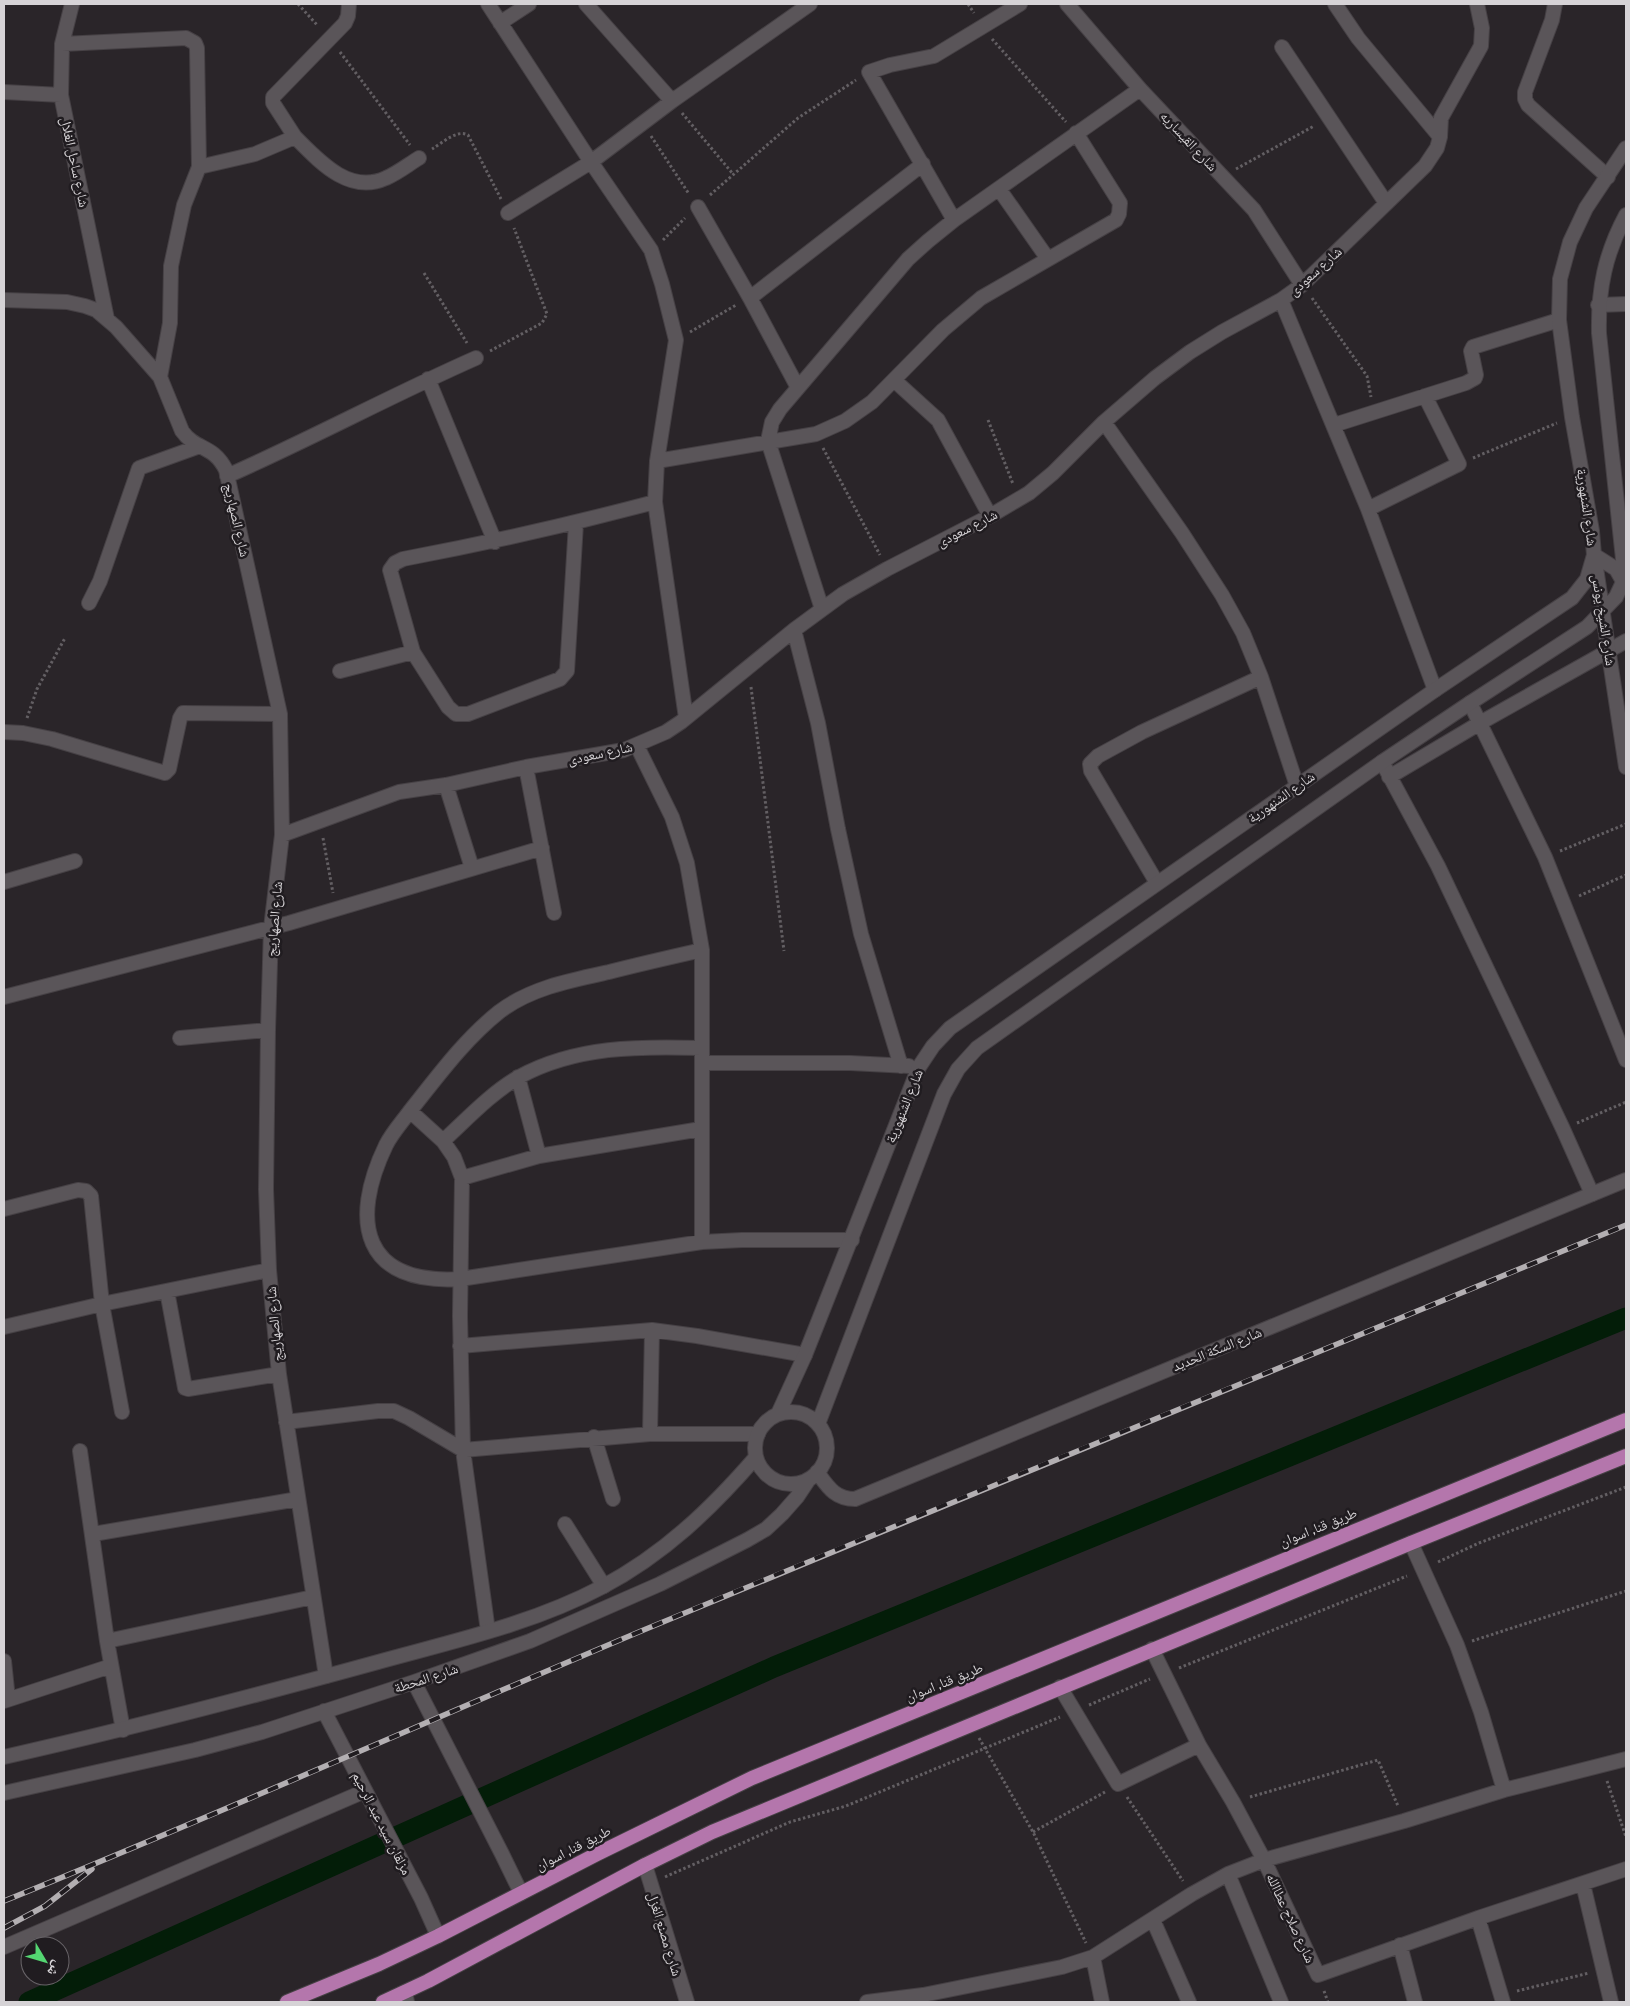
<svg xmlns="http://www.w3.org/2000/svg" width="1630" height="2006" font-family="Cabin,'Noto Naskh Arabic',sans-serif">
<rect width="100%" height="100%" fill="#2a2529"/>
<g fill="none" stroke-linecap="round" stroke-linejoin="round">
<!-- canal -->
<path stroke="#031d08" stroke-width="21" d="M29 2002 774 1667 1626 1318"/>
<defs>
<path id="minor" d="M72 4 62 44 61 95 107 319
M488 4 591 162 672 101 810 4
M586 4 672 101
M1067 4 1140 89 1254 210 1302 285
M1335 4 1358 38 1440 137
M1555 4 1552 20 1525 92V99L1528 105 1608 177
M500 23 529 4
M62 44 186 38 195 43 197 48 199 167
M1282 47 1386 203
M4 92 61 95
M295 137C319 161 349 195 386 178 398 173 409 164 419 158
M999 189 1048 259
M698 207 750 298 797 386
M508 213 591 162 651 250 662 284 676 340 657 461 655 502 686 718
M954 220 869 72 890 65 934 56 1020 4
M750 298 923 164
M4 300 67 302 85 306 96 310 116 327 160 377 182 431C196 451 213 444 226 470L280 714 282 835 271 928 268 1030 266 1189 269 1270 279 1374 326 1676
M1281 300 1368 509 1435 690
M1598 305 1626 304
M160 377 170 323 171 266 184 205 199 167 255 154 295 137 273 103V97L345 23 348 16 349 4
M428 379 495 542
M894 380 938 420 990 516
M1104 422 1182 533 1222 595 1243 633 1261 677 1297 786
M1334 425 1466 383 1475 378 1476 375 1471 351 1473 347 1559 320
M657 461 816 434 845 421 872 402 943 330 981 298 1116 220 1119 214 1120 203 1076 133
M227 476C311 439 392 395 476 358
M1368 509 1459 464 1425 396
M576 523 567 671 560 679 468 714H456L448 707 413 652 390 570 395 563 403 559C488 543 572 524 655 502
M89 603 100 581 139 468 200 446
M822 609 768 441 772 422 780 409 908 259 928 241 954 220 1140 89
M794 630 818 723 838 829 861 934 901 1066
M340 671 413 652
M1470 703 1545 857 1626 1060
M4 732 23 733 52 739 165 773 169 769 180 718 183 713 280 714
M1382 762 1438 866 1563 1129 1592 1194
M526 767 554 913
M1389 777 1480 723 1626 641
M446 785 472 868
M282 835 399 792 446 785 526 767 624 750 666 732 681 722 794 630 843 594 887 569 990 516 1029 493 1053 473 1104 422 1155 378 1190 352 1222 332 1281 300 1302 285 1425 166 1437 148 1440 137 1441 118 1481 46 1482 28 1477 4
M4 882 75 861
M1157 883 1091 771 1090 764 1098 756 1142 732 1261 677
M4 997 289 923 542 848
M180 1038 268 1030
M702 1063H850L909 1066
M518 1077 539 1156
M410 1111C438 1076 464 1040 499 1012 530 988 572 980 609 972 640 964 671 957 702 950L687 863 672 817 637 746
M443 1141C466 1120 492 1092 519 1077 575 1046 640 1046 702 1048
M462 1178 539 1156 701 1129
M4 1209 78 1190 86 1191 91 1196 102 1304 269 1270
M702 1242V950
M167 1291 185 1388 188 1389 279 1374
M4 1327 102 1304 122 1412
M460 1346 652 1330 697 1336 805 1355
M286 1422 378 1411H394L409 1418 463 1450 650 1434H758
M650 1434 652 1330
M594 1437 613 1499
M80 1451 107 1641
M565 1524 604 1586
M93 1534 298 1499
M1411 1543 1457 1645 1481 1712 1504 1790
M488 1631 463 1450 460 1316 462 1178 454 1157 443 1141 410 1111C402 1122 392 1133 386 1145 349 1222 363 1285 460 1279L702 1242 742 1240H852
M1152 1649 1199 1745 1233 1802 1264 1860 1318 1975 1478 1918 1626 1869
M4 1661 8 1699
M1060 1687 1118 1784 1199 1745
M4 1701 111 1666
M123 1730 107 1641 313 1597
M1228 1874 1281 2002
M1583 1884 1611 2002
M1478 1918 1503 2002
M1153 1920 1189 2002
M1400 1945 1415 2002
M4 1947 365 1791
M1093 1957 1102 2002
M867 2002 923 1995 1062 1967 1093 1957 1192 1894 1228 1874 1264 1860 1404 1821 1504 1790 1626 1759"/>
<path id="tertiary" d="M1594 555 1616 569 1624 583
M1595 561 1626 767
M755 1448a36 36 0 1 1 72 0a36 36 0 1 1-72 0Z
M778 1414 805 1355 919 1067 933 1046 950 1028 1435 690 1572 598 1587 579 1594 555 1592 531 1572 417 1559 320 1560 279 1570 242 1586 208 1626 148
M818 1424 944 1094 958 1069 977 1048 1382 762 1470 703 1587 627 1616 597 1624 580 1623 559 1599 333C1598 289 1605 254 1626 215
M817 1472C828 1487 835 1499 855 1499L1626 1180
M414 1682 502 1854 521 1893
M324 1711 421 1898 438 1936
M4 1757C129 1729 254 1696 378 1662 454 1641 532 1624 602 1587 664 1554 711 1509 756 1457
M4 1793 195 1750 262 1732 414 1682 530 1641 660 1584 747 1540 766 1529 782 1514 797 1497 809 1479
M645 1865 687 2002
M405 1992 407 2002"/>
<path id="trunk" d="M287 2002 379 1964 438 1936 597 1854 752 1778 1626 1420
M383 2002 428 1981 645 1865 712 1832 1411 1543 1626 1456"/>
</defs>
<!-- minor casing -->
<use href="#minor" stroke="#464145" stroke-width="16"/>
<!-- tertiary casing -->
<use href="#tertiary" stroke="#464145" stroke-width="16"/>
<!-- trunk casing -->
<use href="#trunk" stroke="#464145" stroke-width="16"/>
<!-- path -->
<path stroke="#635f63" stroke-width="3" stroke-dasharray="2.5 2.5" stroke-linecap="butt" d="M298 4 318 26
M968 4 974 13
M992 39 1066 122
M340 52 410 145
M682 113 733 174
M651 136 689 194
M432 149C442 143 457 129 468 135L501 199
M1236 169 1314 126
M710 195 798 118 856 80
M663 240 685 218
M424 273 467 343
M1312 298 1367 376 1371 397
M690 332 736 305
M490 351 542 323 547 314 514 228
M988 420 1013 484
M823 448 880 555
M1473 458 1557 423
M751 687 784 951
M27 718 37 689 65 638
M323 838 333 893
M1560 851 1626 824
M1579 896 1626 875
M1577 1123 1626 1102
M1438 1562 1479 1543 1626 1487
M1472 1641 1626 1591
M1179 1668 1407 1576
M1089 1705 1150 1679
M979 1738 1033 1832 1086 1943
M1607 1781 1626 1837
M1127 1797 1183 1881
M1250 1797 1378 1760 1398 1806
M1033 1832 1105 1792
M665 1877 790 1822 846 1806 1060 1717
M1324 1991 1328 2002
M1517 1991 1589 1973"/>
<!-- minor -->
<use href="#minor" stroke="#5a5559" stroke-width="14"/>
<!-- tertiary -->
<use href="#tertiary" stroke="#5a5559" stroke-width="14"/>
<!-- trunk -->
<use href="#trunk" stroke="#b476ac" stroke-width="14"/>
<defs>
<path id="rail" d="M4 1901C219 1814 432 1719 646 1629 972 1492 1300 1360 1626 1225
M4 1928 45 1906 92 1869"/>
</defs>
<!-- rail casing -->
<use href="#rail" stroke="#b3afb2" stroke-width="5.5"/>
<!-- rail -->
<use href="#rail" stroke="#201c20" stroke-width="4" stroke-dasharray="11" stroke-linecap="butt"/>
</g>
<g text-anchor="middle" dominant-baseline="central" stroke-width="5" stroke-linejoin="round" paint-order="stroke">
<!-- street labels -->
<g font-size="14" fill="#d6d3d6" stroke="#201c20">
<text transform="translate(1189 141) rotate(47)">شارع القيساريه</text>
<text transform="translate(75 162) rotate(78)">شارع ساحل الغلال</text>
<text transform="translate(1315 271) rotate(-42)">شارع سعودى</text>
<text transform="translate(1587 507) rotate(82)">شارع الشنهورية</text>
<text transform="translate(237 520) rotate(77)">شارع الصهاريج</text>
<text transform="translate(967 528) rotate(-27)">شارع سعودى</text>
<text transform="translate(1604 620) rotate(81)">شارع الشيخ يونس</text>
<text transform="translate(600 753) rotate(-12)">شارع سعودى</text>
<text transform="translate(1281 797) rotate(-35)">شارع الشنهورية</text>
<text transform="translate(274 919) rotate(-85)">شارع الصهاريج</text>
<text transform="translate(904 1106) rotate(-68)">شارع الشنهورية</text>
<text transform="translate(274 1324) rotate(-95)">شارع الصهاريج</text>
<text transform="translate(1217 1349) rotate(-22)">شارع السكة الحديد</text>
<text transform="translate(1318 1527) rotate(-22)">طريق قنا, اسوان</text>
<text transform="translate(426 1678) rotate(-18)">شارع المحطة</text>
<text transform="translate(944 1682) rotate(-22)">طريق قنا, اسوان</text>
<text transform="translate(382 1823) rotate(63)">مزلقان سيد عبد الرحيم</text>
<text transform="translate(573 1848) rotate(-27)">طريق قنا, اسوان</text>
<text transform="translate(1291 1918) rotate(65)">شارع صلاح عطاالله</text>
<text transform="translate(665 1934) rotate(73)">شارع مصنع الغزل</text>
</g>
</g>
<!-- border -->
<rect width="1630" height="2006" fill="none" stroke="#d6d3d6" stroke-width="10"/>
<!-- north arrow -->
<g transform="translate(45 1961) rotate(128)"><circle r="24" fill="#201c20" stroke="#696569"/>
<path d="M0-4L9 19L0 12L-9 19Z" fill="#54d672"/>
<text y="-8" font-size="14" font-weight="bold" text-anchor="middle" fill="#d6d3d6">ش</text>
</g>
</svg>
